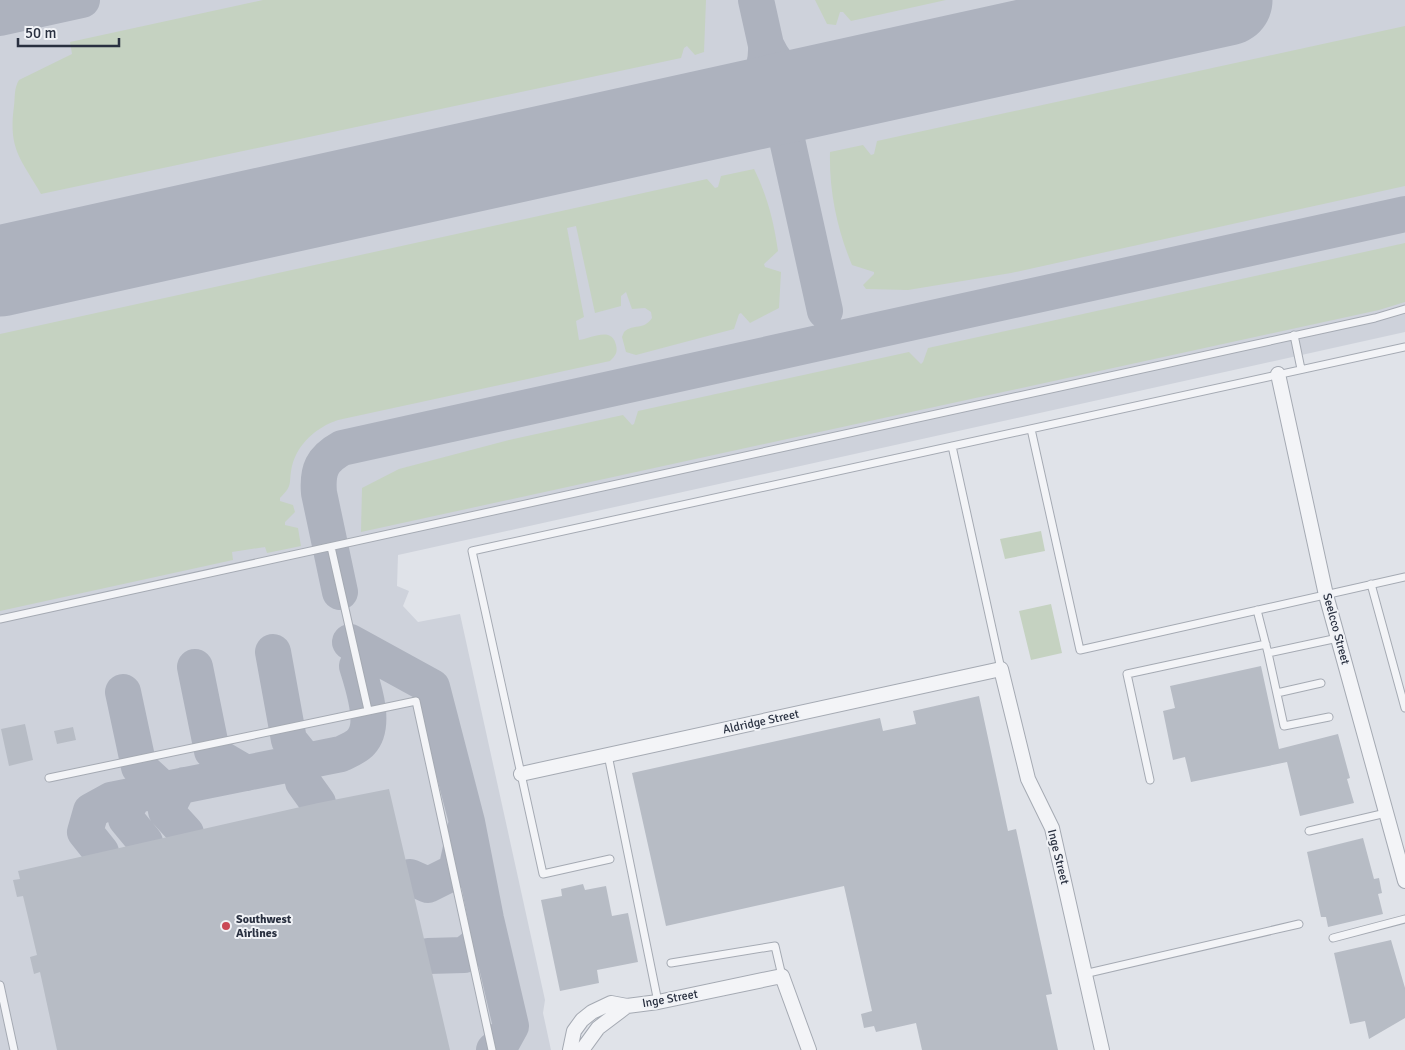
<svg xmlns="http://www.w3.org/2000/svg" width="1405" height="1050" font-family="Signika,sans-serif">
<rect width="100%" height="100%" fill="#e0e3e9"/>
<!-- built -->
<path fill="#ced2db" d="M0 0H1405V332L398 555 397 586 409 591 403 606 418 622 460 614 545 1000 543 1013 551 1050H0Z"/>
<!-- green -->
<path fill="#c5d2c1" d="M263 0H706L704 52 695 55 687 46 684 48 681 58 41 194C21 159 8 150 14 106 15 97 14 88 19 80L72 54 70 42Z
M815 0H946L851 21 843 12H840L836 25 827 24Z
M1405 26V186L1011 273 908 290 866 289 863 285 874 274V272L852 265C837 229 829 191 830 152L863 145 871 155 874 154 877 141Z
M754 169C767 195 774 222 778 251L764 264 765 267 781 272 779 308 750 323 741 313 739 314 734 329 636 355 626 352 622 337 624 332C634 323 643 331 652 318L651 312 645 308 632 309 626 292 621 296V306L595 313 576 226 567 228 584 317 576 321 579 340C592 338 612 326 616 345 618 353 615 356 610 361L338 420C317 427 298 443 292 466 288 484 294 484 280 498V501L293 505 295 512 285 522V525L298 528 301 546 267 553 265 547 232 552 233 560 0 611V334L707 179 715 188 718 187 721 176Z
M1405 243V302L1379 310 361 532 362 488 399 469 509 440 623 415 632 425 634 424 638 411 909 352 921 364 923 362 928 348Z
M1041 531 1045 551 1005 559 1000 539Z
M1051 604 1062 653 1031 660 1019 611Z"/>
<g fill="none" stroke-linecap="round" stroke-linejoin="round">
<!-- taxiway -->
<path stroke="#adb2be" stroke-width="36" d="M756 0 825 311
M0 18 82 0
M767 47C777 69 798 87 823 89
M730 109C753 100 767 71 766 47
M340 592 319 493C317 470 322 459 342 448L1405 214
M350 642 432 687 467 822 486 919 511 1026 500 1046 494 1050
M273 652 289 740 306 761 301 767 303 782 318 803
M195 667 212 751 222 759 246 773
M123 692 139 767 163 789
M184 785 177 790 166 811 186 833
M134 795 127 809 126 819 145 842
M101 852 85 832 91 811 111 800 341 754C347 751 357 747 361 742 377 725 363 686 357 666
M410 877 428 885 456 871 465 829
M428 956 464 955 482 941 486 919"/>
<!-- runway -->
<path stroke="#adb2be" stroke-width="91" d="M0 271 1227 0"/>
</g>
<!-- building -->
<path fill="#b7bcc5" d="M1261 666 1279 749 1338 734 1350 778 1347 779 1354 803 1300 816 1287 762 1191 782 1185 757 1173 760 1163 711 1175 708 1170 686Z
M979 696 1008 831 1016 829 1052 994 1046 995 1058 1050H922L916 1023 876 1032 874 1026 864 1028 861 1014 872 1011 844 886 666 926 632 773 880 718 883 731 916 724 913 711Z
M25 724 33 760 9 766 1 729Z
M73 727 76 740 57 744 54 731Z
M389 789 450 1050H57L40 972 34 974 30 957 37 955 23 896 17 897 13 880 20 879 18 871 318 803Z
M1363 838 1374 879 1379 878 1382 893 1378 894 1383 914 1328 927 1326 917H1321L1307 852Z
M583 884 585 890 606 886 612 916 628 913 638 962 597 970 599 983 560 991 541 900 562 896 561 889Z
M1391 940 1405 988V1018L1369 1039 1365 1021 1350 1024 1334 953Z"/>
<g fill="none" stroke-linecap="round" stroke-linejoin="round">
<defs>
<path id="lane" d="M1294 335 1301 369
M1031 429 1080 650 1405 577
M952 446 1001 669
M331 547 368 710
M1371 584 1405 708
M1257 610 1268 653 1338 638
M0 619 1375 318 1405 309
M1268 653 1284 726 1329 717
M1277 693 1321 683
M608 755 658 1002
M49 778 416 701 492 1050
M1150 780 1127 674 1266 644
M1309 831 1386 813
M610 859 543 874 472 551 1405 347
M1333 938 1405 919
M671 963 775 946 782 976
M1084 974 1299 924
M0 985 14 1050"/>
<path id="street" d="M1278 374 1326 595 1405 881
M521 774 1001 669 1028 779 1052 828 1102 1050
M570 1050 574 1031 582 1020 592 1012 611 1003 627 1006 658 1002 782 976 809 1050
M582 1050 598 1028 627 1006"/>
</defs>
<!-- lane casing -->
<use href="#lane" stroke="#a5aab3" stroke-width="9"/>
<!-- street casing -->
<use href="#street" stroke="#a5aab3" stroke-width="16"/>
<!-- lane -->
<use href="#lane" stroke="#f3f4f7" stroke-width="7"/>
<!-- street -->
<use href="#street" stroke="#f3f4f7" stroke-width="14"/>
</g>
<!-- markers -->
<circle fill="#ca4856" stroke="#f0f2f6" stroke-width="2" cx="226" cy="926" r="5"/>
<g text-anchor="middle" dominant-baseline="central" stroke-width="4" stroke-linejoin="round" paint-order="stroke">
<!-- street labels -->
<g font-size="12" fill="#293040" stroke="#f0f2f6">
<text transform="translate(1336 629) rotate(75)">Seelcco Street</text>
<text transform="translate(761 722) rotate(-12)">Aldridge Street</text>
<text transform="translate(1058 857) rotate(76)">Inge Street</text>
<text transform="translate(670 999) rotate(-10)">Inge Street</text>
</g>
<!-- poi labels -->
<g font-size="12" font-weight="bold" fill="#293040" stroke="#f0f2f6" text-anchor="start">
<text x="236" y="919">Southwest<tspan x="236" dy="14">Airlines</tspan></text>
</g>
</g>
<!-- scale -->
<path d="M18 38v8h101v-8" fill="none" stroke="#293040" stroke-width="2.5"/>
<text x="25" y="38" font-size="15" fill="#293040" stroke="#f0f2f6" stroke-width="4" paint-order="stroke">50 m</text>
</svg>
